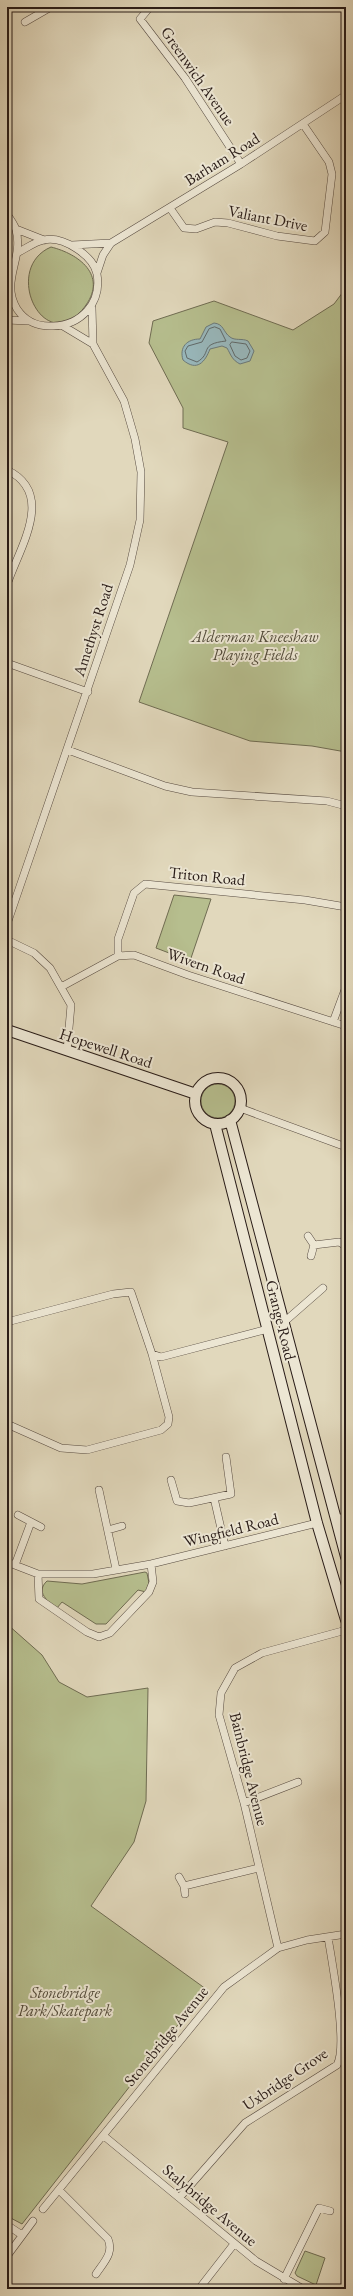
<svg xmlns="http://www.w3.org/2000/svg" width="353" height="2296" font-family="'EB Garamond',serif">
<rect width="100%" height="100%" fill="#e1d8bc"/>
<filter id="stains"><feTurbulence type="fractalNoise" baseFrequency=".005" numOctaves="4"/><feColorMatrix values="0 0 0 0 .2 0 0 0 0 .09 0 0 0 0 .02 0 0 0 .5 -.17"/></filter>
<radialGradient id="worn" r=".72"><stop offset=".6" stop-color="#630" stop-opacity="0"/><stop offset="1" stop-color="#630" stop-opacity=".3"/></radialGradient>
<!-- green -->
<path fill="#b6be8e" stroke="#6f6c52" d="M51 247C79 254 107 275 86 305 46 362 0 269 51 247Z
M346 288V752L312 746 250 741 139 702 228 442 183 428V408L149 343 153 321 214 301 293 330 334 304Z
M174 895 211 899 190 961 156 948Z
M201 1101a17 17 0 1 1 34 0a17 17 0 1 1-34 0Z
M145 1572 147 1573 149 1583 146 1592 138 1590 106 1624H96L62 1602 57 1608C48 1602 35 1592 47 1581L82 1584Z
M7 1624 42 1655 59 1682 87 1697 148 1688 146 1801 134 1842 91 1906 206 1989 22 2224 7 2216Z
M305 2251 325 2258 316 2285 297 2276 295 2273Z"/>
<!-- water -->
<path fill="#98b7bb" stroke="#6b7979" d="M214 323C224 324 223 332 230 337 235 341 242 338 248 341L254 351 250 361 240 364C232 360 231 355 227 348L222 346 210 349C205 362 197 372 183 360 179 347 187 339 200 339L206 327Z"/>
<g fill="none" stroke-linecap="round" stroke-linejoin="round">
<!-- shore -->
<path stroke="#606969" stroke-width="1" d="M215 327 220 329 226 341C198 344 213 353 197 362L187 358 185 351 188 346 202 342 209 329Z
M232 342 246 344 250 351 247 358 241 360 235 356 230 345Z"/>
<defs>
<path id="street" d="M150 7 140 19 185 78 241 164
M25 22 51 7
M170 208 184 228 196 229 215 222 228 223 277 236 315 241 325 232 332 174 329 162 303 124
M7 214C10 219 15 225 16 230 24 259 0 281 17 309 25 321 38 327 53 326 81 325 102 303 97 274 93 255 63 236 44 240 36 241 25 249 17 253
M16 229 44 240
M72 245 111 243
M97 273 103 255 111 243 241 164 346 95
M7 320 28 321
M63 326 93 344
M7 470C57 494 18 550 7 585
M7 663 88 692
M68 750 165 786 192 792 327 801 346 806
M7 924 130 565 140 520 141 472 135 439 124 401 93 344 92 308
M7 940 34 953 50 968 71 1005 67 1051
M118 956V939L134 893 145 884 305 900 346 907
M61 987 118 956 134 955 188 975 346 1026
M333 1022 346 987
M240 1108 346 1147
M308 1236 314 1245 311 1256
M314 1245 339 1242 346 1246
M7 1322 113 1294 131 1292 152 1354 169 1417 168 1424 161 1430 87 1450 61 1448 7 1424
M283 1323 323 1288
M152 1354 161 1357 268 1329
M171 1480 177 1501 189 1503 231 1494 226 1457
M99 1490 116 1569
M214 1498 225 1546
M18 1515 41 1527
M336 1519 346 1517
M108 1530 122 1526
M7 1562 38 1574H93L151 1564 317 1523
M15 1565 31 1522
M38 1574 39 1599 87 1632 99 1637 110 1633 149 1592 153 1582 151 1564
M244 1803 298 1782
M179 1877 184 1886 185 1894
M184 1886 259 1868
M278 1948 244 1803 219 1715 221 1693 235 1668 262 1653 346 1630
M104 2136 256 2261 303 2289
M59 2190 108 2239C114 2253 104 2262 96 2274
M180 2197 245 2123 337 2065C348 2045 332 1963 328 1937
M43 2209 224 1987 278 1948 307 1940 346 1934
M7 2225 22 2235
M7 2256 33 2221
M284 2279 319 2208 330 2211
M199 2289 234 2244"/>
<path id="secondary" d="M7 1030 196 1094
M195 1101a23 23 0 1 1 46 0a23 23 0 1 1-46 0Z
M230 1120 346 1557
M215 1124 317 1523 346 1620"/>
</defs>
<!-- street casing -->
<use href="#street" stroke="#564a40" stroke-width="8"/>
<!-- secondary casing -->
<use href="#secondary" stroke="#281b17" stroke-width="12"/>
<!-- street -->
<use href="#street" stroke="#ece6d3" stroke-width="7"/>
<!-- secondary -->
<use href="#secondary" stroke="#ece6d3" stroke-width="10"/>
</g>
<g text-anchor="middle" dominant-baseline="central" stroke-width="4" stroke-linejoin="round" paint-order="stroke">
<!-- street labels -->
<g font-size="16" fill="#281b17" stroke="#ece6d3">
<text transform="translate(198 76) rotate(55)">Greenwich Avenue</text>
<text transform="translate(222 159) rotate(-32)">Barham Road</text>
<text transform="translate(268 218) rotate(11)">Valiant Drive</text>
<text transform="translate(93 630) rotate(-72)">Amethyst Road</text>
<text transform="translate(207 876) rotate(6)">Triton Road</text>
<text transform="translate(206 966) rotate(19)">Wivern Road</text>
<text transform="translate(106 1048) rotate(18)">Hopewell Road</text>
<text transform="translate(281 1320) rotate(76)">Grange Road</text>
<text transform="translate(231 1530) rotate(-14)">Wingfield Road</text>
<text transform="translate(249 1769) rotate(76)">Bainbridge Avenue</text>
<text transform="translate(166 2036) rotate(-51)">Stonebridge Avenue</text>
<text transform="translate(285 2079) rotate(-34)">Uxbridge Grove</text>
<text transform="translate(210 2205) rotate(40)">Stalybridge Avenue</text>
</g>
<!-- park labels -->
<g font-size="16" font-style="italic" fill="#534c3b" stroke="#ece6d3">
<text x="255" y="636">Alderman Kneeshaw<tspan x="255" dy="18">Playing Fields</tspan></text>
<text x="65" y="1992">Stonebridge<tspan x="65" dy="18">Park/Skatepark</tspan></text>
</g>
</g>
<!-- margin -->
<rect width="353" height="2296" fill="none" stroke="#e1d8bc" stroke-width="24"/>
<rect x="8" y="8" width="337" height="2280" fill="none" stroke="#281b17" stroke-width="2"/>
<rect x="12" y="12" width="329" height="2272" fill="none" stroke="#281b17"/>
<rect width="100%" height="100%" filter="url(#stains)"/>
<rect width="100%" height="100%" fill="url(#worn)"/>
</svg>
